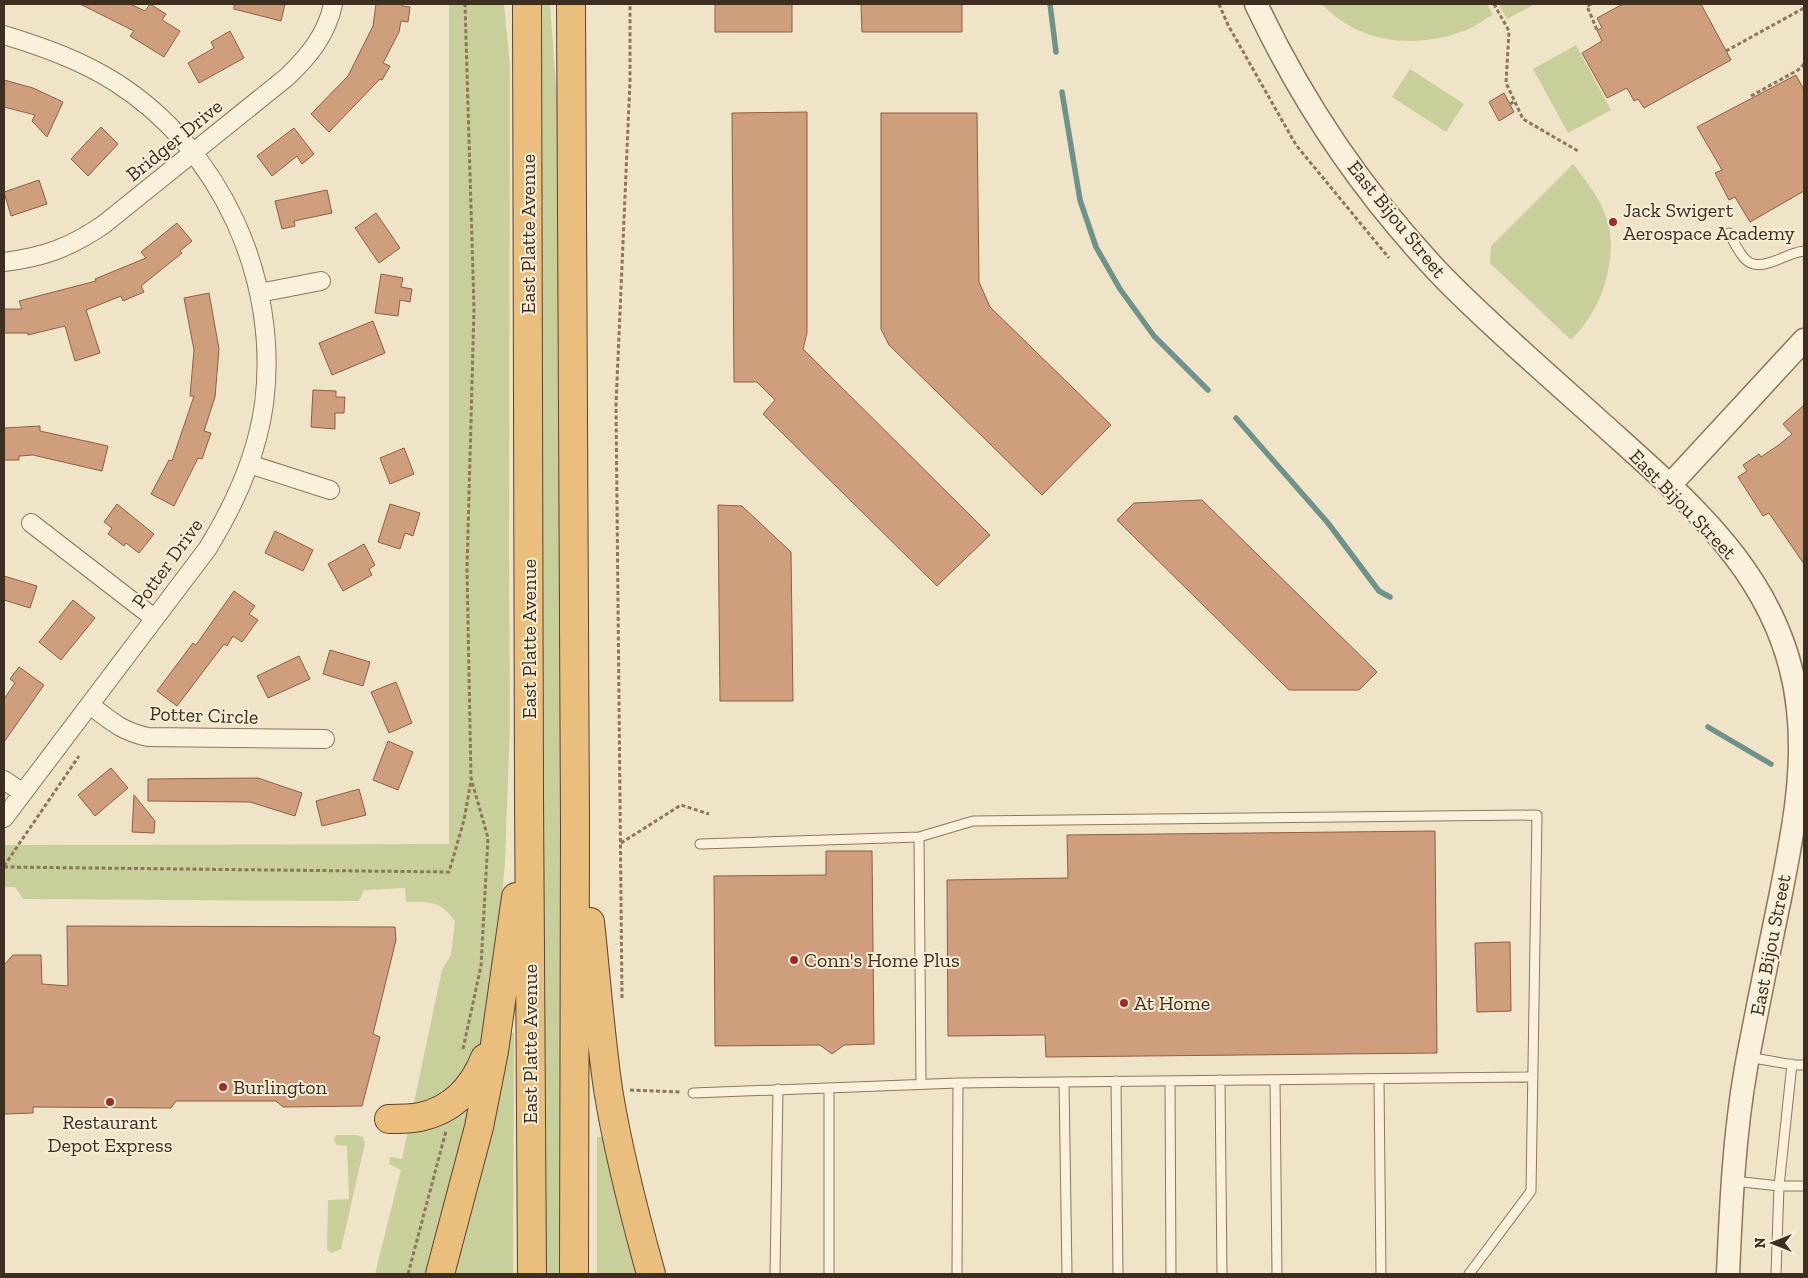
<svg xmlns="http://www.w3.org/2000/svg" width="1808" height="1278" font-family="'Zilla Slab',serif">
<rect width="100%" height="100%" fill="#f0e4c8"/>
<!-- green -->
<path fill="#c9cf9b" d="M449 4H504L510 66 509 552 510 722 505 863 493 996 477 1084 425 1274H375L401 1170 389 1164 390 1157 402 1159 442 970 451 955 455 921C440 900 430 902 406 902L405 888 364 890 359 901 23 899 15 887H4V845L449 844Z
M539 4H550L563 180 569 1274H543L544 975Z
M1322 4H1487L1493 15C1486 18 1480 23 1473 27 1423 50 1360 46 1322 4Z
M1498 4H1535L1507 19Z
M1576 45 1611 110 1568 133 1533 69Z
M1410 69 1464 104 1446 132 1392 97Z
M1573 164C1588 183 1606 206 1610 231 1614 261 1604 298 1586 322 1582 329 1576 334 1571 340L1490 263 1491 246Z
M514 1032 513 1274H451L509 1036Z
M336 1135H356L363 1137 365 1143 341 1249 331 1253 327 1249 328 1200 349 1199 347 1146 337 1145 334 1140Z
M597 1137H605L640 1274H597Z"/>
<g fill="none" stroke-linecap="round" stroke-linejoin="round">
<!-- stream -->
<path stroke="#6f938a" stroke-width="5.5" d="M1050 4 1056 52
M1062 92 1080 200 1096 247 1120 289 1154 336 1208 390
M1236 418 1328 523 1379 591 1390 597
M1708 727 1771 764"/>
</g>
<!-- building -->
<path fill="#cf9f7d" stroke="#8d5f41" d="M80 4H130L145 11 150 4 166 14 162 20 180 31 164 57 130 36 134 31Z
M234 4H285L281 21 234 9Z
M376 4H402V6L410 7 408 22 401 21 399 32 383 63 390 66 382 80 380 79 329 132 311 114 348 76 373 26Z
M715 4H792V32H715Z
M861 4H962V32H862Z
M1623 4H1701L1731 60 1644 108 1638 99 1634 101 1627 88 1607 98 1582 53 1602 41 1597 30 1602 28 1597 18Z
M230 31 244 58 199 83 188 63 214 48 211 42Z
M1796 75 1804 90V191L1750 222 1735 197 1729 200 1715 173 1722 170 1697 127Z
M4 80 33 88 63 102 47 137 32 121 35 115 4 107Z
M1504 93 1514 112 1499 121 1489 102Z
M807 112V333L803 349 990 535 937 586 763 414 775 400 757 382H734L732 113Z
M881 113H977L979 282 990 307 1111 425 1042 495 889 345 881 329Z
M101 127 118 144 88 176 71 159Z
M294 128 314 154 302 164 297 156 272 176 257 156Z
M39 180 47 204 11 216 4 192Z
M327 190 332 213 294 221 295 226 282 229 275 201Z
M376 213 400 248 379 263 355 228Z
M177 223 192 241 180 251 182 253 141 286 144 292 123 301 121 296 86 310 100 353 75 361 65 326 28 335V333H4V309H22L19 301 96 281 95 279 146 258 141 252Z
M381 274 403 278 401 287 412 289 410 302 400 300 398 316 375 313Z
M209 293 219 349 215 397 204 431 211 433 202 459 198 458 174 506 151 494 169 460 172 461 194 396H190L194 350 184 298Z
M373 321 385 353 332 375 319 343Z
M313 390 336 391V397H345L344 413H335V429L311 427Z
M1804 405V564L1769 513 1763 516 1738 477 1747 471 1743 465 1759 454 1761 457 1780 444 1792 434 1783 424Z
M40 426V431L108 446 102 471 33 455 19 456V460H4V428Z
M404 448 414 474 390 484 380 458Z
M1202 500 1377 672 1359 690H1289L1117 520 1134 503Z
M117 504 154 534 139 553 126 543 124 546 108 534 112 528 104 522Z
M390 504 420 513 413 536 405 533 400 549 378 542Z
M718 505 742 506 791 552 793 701H720Z
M275 531 313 550 303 571 265 553Z
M364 544 375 565 369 569 372 575 343 591 328 564Z
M4 576 37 586 30 608 4 600Z
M234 591 255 606 249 614 258 620 242 642 233 636 227 646 224 644 177 706 157 691 193 643 196 645Z
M73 600 95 618 61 660 39 642Z
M330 650 370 662 363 686 323 674Z
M299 656 310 679 268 698 257 676Z
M19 667 44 685 4 742V699L15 683 10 679Z
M396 682 412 723 389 733 371 692Z
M388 741 413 752 398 790 373 780Z
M111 768 128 788 95 816 78 795Z
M258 778 302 793 295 816 250 802 148 801V779Z
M359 789 366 815 322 826 316 801Z
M134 795 155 821 154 833 132 832Z
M1435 831 1437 1053 1046 1057 1045 1035 948 1036 947 880 1068 878 1067 835Z
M826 851H872L874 1044 844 1045 832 1054 820 1045 715 1046 714 876 826 875Z
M67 926 395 927 396 940 373 1034 380 1037 362 1106 283 1107 276 1101H176L171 1108 33 1107V1113L4 1114V965L13 955H41L42 984 68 986Z
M1510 942 1511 1011 1477 1012 1475 943Z"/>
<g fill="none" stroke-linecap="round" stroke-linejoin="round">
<defs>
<path id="service" d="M1729 233C1745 262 1748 273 1782 258 1789 255 1796 252 1804 251
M919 837 921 1084
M700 844 919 837 973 821 1537 815 1531 1191 1469 1274
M1748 1057 1794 1065H1804
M1792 1064 1779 1186H1804
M1379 1079 1381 1274
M1220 1080 1222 1274
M1275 1080 1277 1274
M1116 1081 1118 1274
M1170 1081 1171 1274
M1064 1082 1067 1274
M829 1088V1274
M693 1093 958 1083 1533 1077
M1734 1181 1779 1186 1776 1274
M775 1274 778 1089
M957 1274 958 1083"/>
<path id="minor" d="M4 35C43 47 80 60 115 82 221 149 280 280 264 404 257 455 235 504 208 548L4 818
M4 262C44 257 69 248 103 225L287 77C309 56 327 34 333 4
M259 293 321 281
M249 464 330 490
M31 523 154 618
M90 705C111 721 121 731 148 737L325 739
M4 780 23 793"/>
<path id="tertiary" d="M1256 4C1303 104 1367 198 1444 278 1496 331 1553 379 1608 429 1696 508 1785 583 1798 709 1805 771 1793 832 1781 893 1769 951 1757 1009 1746 1068 1734 1136 1731 1205 1728 1274
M1670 485 1804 340"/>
<path id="trunk" d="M527 4 529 796 532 1274
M571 4 575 827 574 1274
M590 922C596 977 600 1033 608 1089 618 1152 634 1213 651 1274
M389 1119C399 1119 410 1119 420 1117 453 1110 473 1088 485 1058
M440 1274 479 1127 494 1051 516 897"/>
</defs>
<!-- service casing -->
<use href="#service" stroke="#8d765c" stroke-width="11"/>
<!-- minor casing -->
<use href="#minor" stroke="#8d765c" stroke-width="20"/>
<!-- tertiary casing -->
<use href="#tertiary" stroke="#8d765c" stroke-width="25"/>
<!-- trunk casing -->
<use href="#trunk" stroke="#5b4430" stroke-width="30"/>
<!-- path -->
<path stroke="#8d765c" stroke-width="3" stroke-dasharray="4 2.5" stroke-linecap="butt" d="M1219 4 1228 25 1296 145 1389 258
M1494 4 1509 31 1506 83 1523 119 1578 151
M1591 4 1587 6 1597 30
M1726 51 1804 8
M1751 96 1798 70 1804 64
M1510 104 1515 101
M621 843 681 805 709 814
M4 866 79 756
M4 867 449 872 464 820 471 781
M622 998 616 405 630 80V4
M463 1049 481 966 488 838 471 778 467 569 474 309 465 4
M630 1090 682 1092
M408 1274 446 1131"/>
<!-- service -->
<use href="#service" stroke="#faf1dc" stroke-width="9"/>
<!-- minor -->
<use href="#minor" stroke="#faf1dc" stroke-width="18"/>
<!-- tertiary -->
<use href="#tertiary" stroke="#faf1dc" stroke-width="22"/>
<!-- trunk -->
<use href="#trunk" stroke="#eabe7c" stroke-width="28"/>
</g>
<!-- markers -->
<g fill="#9e2a2b" stroke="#f7eed8" stroke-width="2">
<circle cx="1613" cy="222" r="5"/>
<circle cx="794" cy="960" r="5"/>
<circle cx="1124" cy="1003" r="5"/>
<circle cx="223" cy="1087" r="5"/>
<circle cx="110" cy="1102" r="5"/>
</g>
<g text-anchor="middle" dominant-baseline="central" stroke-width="4" stroke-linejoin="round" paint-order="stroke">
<!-- street labels -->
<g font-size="20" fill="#3d2e20" stroke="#f7eed8">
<text transform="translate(174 140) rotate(-39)">Bridger Drive</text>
<text transform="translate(1397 219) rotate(51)">East Bijou Street</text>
<text transform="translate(528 234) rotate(-90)">East Platte Avenue</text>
<text transform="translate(1683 504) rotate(46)">East Bijou Street</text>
<text transform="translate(167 563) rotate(-54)">Potter Drive</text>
<text transform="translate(529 639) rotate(-90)">East Platte Avenue</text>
<text transform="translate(204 715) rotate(2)">Potter Circle</text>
<text transform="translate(1770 945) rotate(-79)">East Bijou Street</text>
<text transform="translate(530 1044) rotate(-90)">East Platte Avenue</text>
</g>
<!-- poi labels -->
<g font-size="20" fill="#3d2e20" stroke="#f7eed8" text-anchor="start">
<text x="1623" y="210">Jack Swigert<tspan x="1623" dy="23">Aerospace Academy</tspan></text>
<text x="804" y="960">Conn's Home Plus</text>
<text x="1134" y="1003">At Home</text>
<text x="233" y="1087">Burlington</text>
<text x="110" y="1122" text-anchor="middle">Restaurant<tspan x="110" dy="23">Depot Express</tspan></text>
</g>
</g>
<!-- border -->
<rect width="1808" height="1278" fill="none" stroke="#3d2e20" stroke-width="10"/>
<!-- north arrow -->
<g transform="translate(1773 1243) rotate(270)" stroke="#f7eed8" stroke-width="4" paint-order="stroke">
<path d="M0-4L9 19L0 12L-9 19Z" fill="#3d2e20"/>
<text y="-8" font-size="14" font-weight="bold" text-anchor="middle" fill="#3d2e20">N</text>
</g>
</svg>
